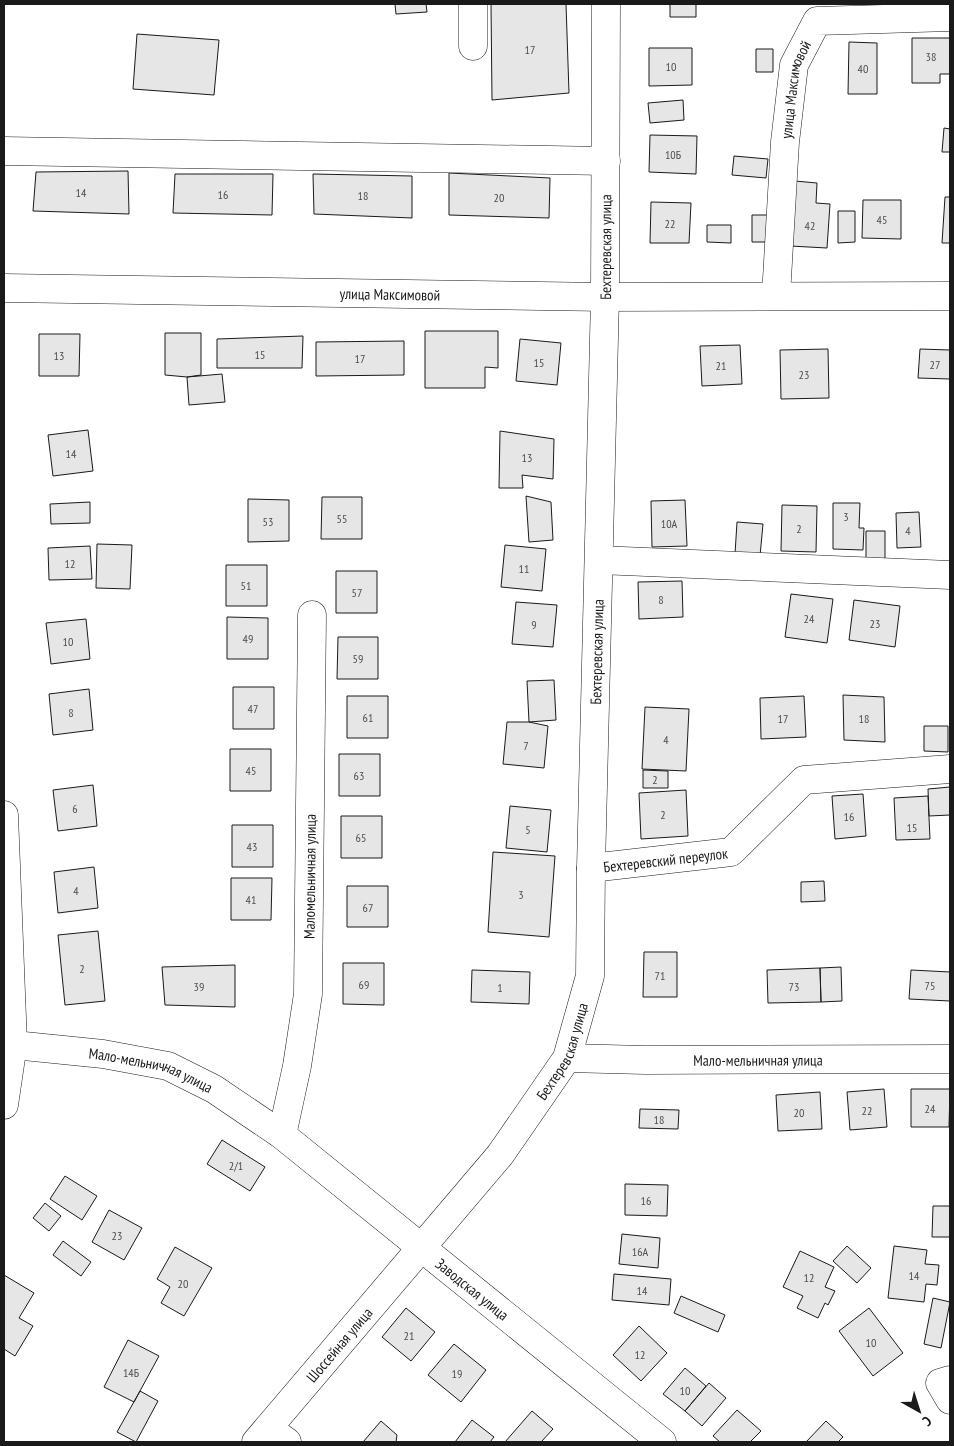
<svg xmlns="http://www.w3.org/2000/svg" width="954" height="1446" font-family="'PT Sans Narrow',sans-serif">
<rect width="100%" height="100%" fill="#fff"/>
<!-- building -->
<path fill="#e6e6e6" stroke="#1a1a1a" d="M395 4H426L427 12 396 14Z
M491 4H566L569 93 492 100Z
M670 4H696V17H670Z
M137 34 219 40 214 95 133 89Z
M912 38H950V74H940V83H912Z
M849 42 877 43V94H848Z
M649 48H692V85L649 86Z
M756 49H773V72H756Z
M683 100 684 120 650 123 648 103Z
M944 128 950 129V152H942Z
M650 135 697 136 696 174 649 172Z
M734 156 768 159 766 178 732 175Z
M128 171 129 214 33 211 36 172Z
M449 173 550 178 549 218 449 215Z
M175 174H273L272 215 173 213Z
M313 174 412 176V218L314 214Z
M795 181 817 183 816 203 830 204 827 248 790 246Z
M945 197H950V243H942Z
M863 200H901V239L862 238Z
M651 202 691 203 689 243H650Z
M838 211H855V242L838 243Z
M752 215H770L769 242H752Z
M707 225H731V243L707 242Z
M425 331H498V368L485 367V388H425Z
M165 333H201V375L187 377 165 375Z
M39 334H80L79 376H39Z
M303 336 302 368H217V339Z
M520 339 561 343 557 385 516 381Z
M404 341V375L316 376V342Z
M740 345 742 384 702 386 700 346Z
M828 349 829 398 781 399 780 350Z
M920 349 950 350V379L918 378Z
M222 374 225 402 189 405 187 377Z
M88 430 93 471 53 476 48 435Z
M500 431 554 439 553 479 522 475 523 488H499Z
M526 496 551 502 553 540 529 542Z
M322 497H362V539H321Z
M248 499 289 500V541L248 542Z
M685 500 687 546 652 547 651 501Z
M90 502V523L51 524 50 504Z
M833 503H860L859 528H864L863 550 833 549Z
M782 505 817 506 816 552 781 551Z
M919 512 921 547 897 548 896 513Z
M737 522 763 524 760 556 735 554Z
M866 531H885V559L866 560Z
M97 544 132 545 130 589 96 588Z
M505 545 546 549 542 591 501 587Z
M90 546 92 579 49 580 48 548Z
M226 565H267V606H226Z
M336 571H377V613H336Z
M682 581 683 617 639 619 638 582Z
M791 594 833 599 827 643 785 637Z
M854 600 900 606 895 647 849 640Z
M516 602 557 605 553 647 512 644Z
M227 617 268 618V659H227Z
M86 619 90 659 51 664 46 623Z
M338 637H378V679H337Z
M554 680 556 720 529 722 527 681Z
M233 687H274V729H233Z
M89 689 93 730 53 735 49 694Z
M843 695 884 697 885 742 844 740Z
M347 696H388V738H347Z
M804 696 806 737 761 739 760 698Z
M645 707 689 709 686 771 642 769Z
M507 722H529L548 726 544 768 503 764Z
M924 726H948V752L924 751Z
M230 749H271V791H230Z
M339 754H380V796H339Z
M643 770 668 771V788H643Z
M93 785 97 826 58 831 53 790Z
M950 787V815L929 816 928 789Z
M686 790 688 836 641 839 639 793Z
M863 794 866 836 835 839 832 796Z
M928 796 930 839 896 840 894 798Z
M510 806 551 810 547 852 506 848Z
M341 816H382V858H341Z
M232 825H273V867H232Z
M493 852 555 856 549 937 488 932Z
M94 867 98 908 58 913 54 872Z
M231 878H272L271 920H231Z
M824 881 825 901 801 902V882Z
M347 886H388V927H347Z
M98 931 105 1001 65 1005 58 935Z
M644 952H677V997H643Z
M343 963H384V1005L343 1004Z
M235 965V1007L165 1005 162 967Z
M841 967 842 1001 821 1002 820 968Z
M820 968 821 1002 768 1003 767 970Z
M472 970 530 972 529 1004 471 1002Z
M911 970 950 972V1001L909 999Z
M884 1089 887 1127 850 1130 847 1092Z
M911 1089H950L949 1127H911Z
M820 1092 822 1129 778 1131 776 1095Z
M640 1109 679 1110 678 1129 639 1128Z
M222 1140 265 1167 250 1191 207 1164Z
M65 1176 97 1196 82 1220 50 1199Z
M625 1184 668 1185 667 1216 625 1215Z
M45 1203 61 1216 49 1231 33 1218Z
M933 1206H950V1237H932Z
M109 1210 142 1228 124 1260 92 1242Z
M622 1234 660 1238 658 1268 619 1264Z
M63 1241 91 1262 81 1276 53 1255Z
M847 1246 871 1268 857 1283 833 1261Z
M894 1246 927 1250 925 1264 939 1265 937 1285 926 1284 924 1302 888 1298Z
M175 1247 212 1268 184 1316 161 1303 170 1287 157 1279Z
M800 1251 834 1267 825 1287 835 1291 828 1305 825 1303 818 1318 797 1308 803 1296 783 1287Z
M614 1274 671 1279 669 1305 612 1300Z
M4 1275 34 1293 19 1318 33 1326 15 1356 4 1349Z
M681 1296 725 1315 718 1332 674 1313Z
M933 1298 950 1302 941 1348 924 1344Z
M406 1308 435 1332 411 1361 382 1337Z
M869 1308 903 1353 873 1376 839 1331Z
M639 1326 667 1353 641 1381 613 1355Z
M128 1340 159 1356 134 1402 104 1387Z
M454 1344 486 1370 461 1402 428 1375Z
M685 1368 706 1386 685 1411 663 1394Z
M709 1383 726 1398 702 1426 685 1411Z
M140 1391 158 1401 136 1442 117 1432Z
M737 1410 761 1431 750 1442H720L713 1436Z
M532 1411 553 1429 541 1442H505Z
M472 1420 494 1437 490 1442H455Z
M381 1421 397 1435 396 1442H363Z
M826 1421 843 1437 838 1442H806Z"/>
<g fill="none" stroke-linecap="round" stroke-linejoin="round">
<defs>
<g id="minor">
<path d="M473 46V4"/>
<path d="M4 151 606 161"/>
<path id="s1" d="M4 288 605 297 950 296"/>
<path id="s2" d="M776 296 785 142 794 65 817 21 950 17"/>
<path d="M599 560 950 575"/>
<path d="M4 815 13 1044 4 1105"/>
<path id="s3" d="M591 868 731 852 804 780 950 769"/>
<path id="s4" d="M4 1044 103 1054 168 1066 214 1089 282 1135 662 1442"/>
<path id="s5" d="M567 1058 645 1060 950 1059"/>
<path id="s6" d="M282 1135 297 1066 308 994 312 615"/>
<path d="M950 1380 940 1383 950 1400"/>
<path d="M268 1428 287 1442"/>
</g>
<g id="major">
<path id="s7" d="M256 1442 500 1155 567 1058 590 976 591 868 605 297 606 4"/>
</g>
</defs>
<!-- minor casing -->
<use href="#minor" stroke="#1a1a1a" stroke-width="29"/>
<!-- major casing -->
<use href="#major" stroke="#1a1a1a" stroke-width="29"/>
<!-- minor -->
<use href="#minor" stroke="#fff" stroke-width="28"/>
<!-- major -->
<use href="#major" stroke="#fff" stroke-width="28"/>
</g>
<g text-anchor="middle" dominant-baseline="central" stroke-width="4" stroke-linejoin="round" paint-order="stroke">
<!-- number labels -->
<g font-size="12" fill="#4d4d4d">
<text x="530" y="49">17</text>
<text x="931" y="56">38</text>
<text x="671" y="66">10</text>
<text x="863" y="68">40</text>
<text x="673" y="154">10Б</text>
<text x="81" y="192">14</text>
<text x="223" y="194">16</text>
<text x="363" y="195">18</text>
<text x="499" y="197">20</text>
<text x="882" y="219">45</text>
<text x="670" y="223">22</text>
<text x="810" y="225">42</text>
<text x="260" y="354">15</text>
<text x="59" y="355">13</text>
<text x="360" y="358">17</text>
<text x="539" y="362">15</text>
<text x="935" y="364">27</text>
<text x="721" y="365">21</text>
<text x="804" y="374">23</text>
<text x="71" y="453">14</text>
<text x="527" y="457">13</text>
<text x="846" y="516">3</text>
<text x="342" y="518">55</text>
<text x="268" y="521">53</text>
<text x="669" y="523">10А</text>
<text x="799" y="528">2</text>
<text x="908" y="530">4</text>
<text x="70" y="563">12</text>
<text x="524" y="568">11</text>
<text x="246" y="585">51</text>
<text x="357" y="592">57</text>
<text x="661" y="599">8</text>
<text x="809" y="618">24</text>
<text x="875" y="623">23</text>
<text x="534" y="624">9</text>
<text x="248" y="638">49</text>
<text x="68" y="641">10</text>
<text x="358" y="658">59</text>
<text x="253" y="708">47</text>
<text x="71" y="712">8</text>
<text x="368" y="717">61</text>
<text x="783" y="718">17</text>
<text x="864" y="718">18</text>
<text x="666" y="739">4</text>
<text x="526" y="745">7</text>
<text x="251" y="770">45</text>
<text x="359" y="775">63</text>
<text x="655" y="779">2</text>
<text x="75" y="808">6</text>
<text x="663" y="814">2</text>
<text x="849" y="816">16</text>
<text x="912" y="827">15</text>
<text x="528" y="829">5</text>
<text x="361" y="837">65</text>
<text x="252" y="846">43</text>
<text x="76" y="890">4</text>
<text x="521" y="894">3</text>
<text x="251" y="899">41</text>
<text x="368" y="907">67</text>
<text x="82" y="968">2</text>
<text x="660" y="975">71</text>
<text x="364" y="984">69</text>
<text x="930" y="985">75</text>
<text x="199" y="986">39</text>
<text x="794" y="986">73</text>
<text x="500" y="987">1</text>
<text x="930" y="1108">24</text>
<text x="867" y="1110">22</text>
<text x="799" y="1112">20</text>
<text x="659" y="1119">18</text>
<text x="236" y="1165">2/1</text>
<text x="646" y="1200">16</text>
<text x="117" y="1235">23</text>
<text x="640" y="1251">16А</text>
<text x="914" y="1275">14</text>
<text x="809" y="1277">12</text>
<text x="183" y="1283">20</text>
<text x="642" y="1290">14</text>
<text x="409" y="1335">21</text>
<text x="871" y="1342">10</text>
<text x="640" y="1354">12</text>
<text x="131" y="1372">14Б</text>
<text x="457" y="1373">19</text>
<text x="685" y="1390">10</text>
</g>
<!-- street labels -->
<g font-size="15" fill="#1a1a1a" stroke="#fff">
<text stroke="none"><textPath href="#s2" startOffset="208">улица Максимовой</textPath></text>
<text stroke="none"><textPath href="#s7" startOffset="1309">Бехтеревская улица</textPath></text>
<text stroke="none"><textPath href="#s1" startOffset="386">улица Максимовой</textPath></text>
<text stroke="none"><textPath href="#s7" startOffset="904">Бехтеревская улица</textPath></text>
<text stroke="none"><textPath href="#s3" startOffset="75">Бехтеревский переулок</textPath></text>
<text stroke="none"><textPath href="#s6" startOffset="261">Маломельничная улица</textPath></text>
<text stroke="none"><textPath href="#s7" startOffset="499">Бехтеревская улица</textPath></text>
<text stroke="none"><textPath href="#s5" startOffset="191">Мало-мельничная улица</textPath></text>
<text stroke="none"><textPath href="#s4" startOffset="150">Мало-мельничная улица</textPath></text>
<text stroke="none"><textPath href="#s4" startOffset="544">Заводская улица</textPath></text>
<text stroke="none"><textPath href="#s7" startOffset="128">Шоссейная улица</textPath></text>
</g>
</g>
<!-- border -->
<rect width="954" height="1446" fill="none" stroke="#1a1a1a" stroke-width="10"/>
<!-- north arrow -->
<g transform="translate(919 1411) rotate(141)" stroke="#ffffff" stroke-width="4" paint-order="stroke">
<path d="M0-4L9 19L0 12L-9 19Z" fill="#1a1a1a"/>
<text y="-8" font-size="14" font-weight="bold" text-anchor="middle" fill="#1a1a1a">С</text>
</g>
</svg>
